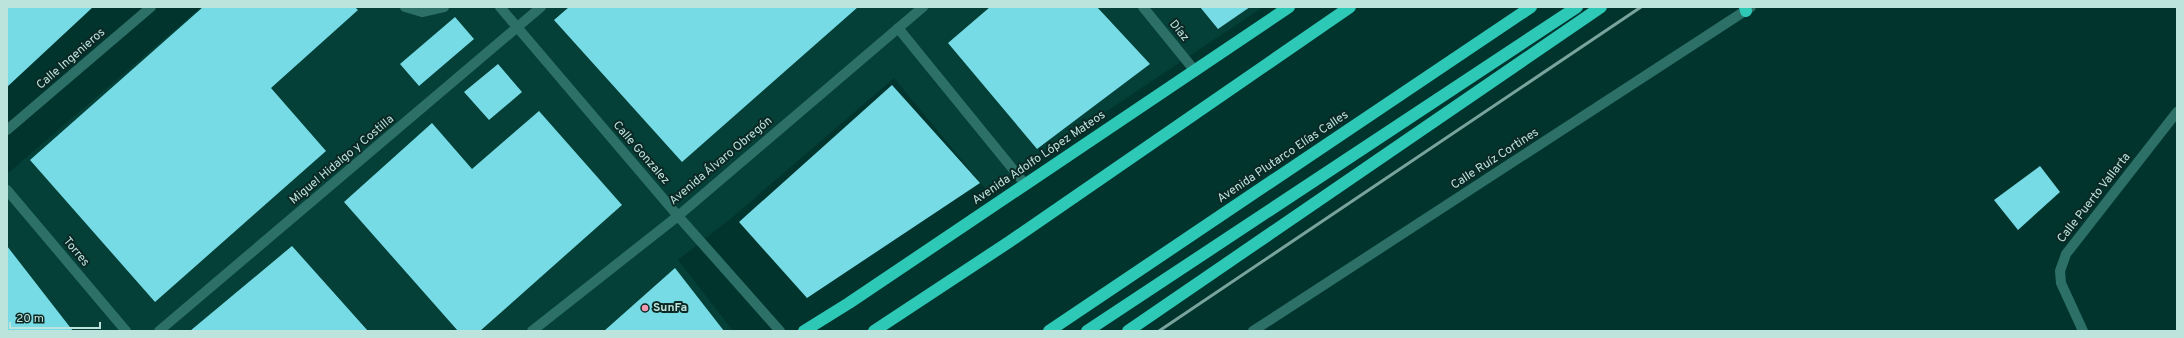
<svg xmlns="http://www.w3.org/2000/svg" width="2184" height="338" font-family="Overpass,sans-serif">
<rect width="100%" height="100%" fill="#02342e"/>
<!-- built -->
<path fill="#043f38" d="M201 7H1263L987 191 894 78 734 216 678 260 733 331H7V174Z"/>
<!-- building -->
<path fill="#76dbe4" d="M7 7H93L7 87Z
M203 7H355L358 10 271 88 326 151 155 302 30 160Z
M569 7H858L682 162 554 20Z
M990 7H1097L1150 64 1037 149 948 43Z
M1200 7H1250L1218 29Z
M455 17 474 39 419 86 400 64Z
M498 64 522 92 489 120 464 92Z
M892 85 980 183 807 298 739 222Z
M539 111 622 205 480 331H458L344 202 432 123 472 169Z
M2040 166 2060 192 2018 230 1994 200Z
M7 246 73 331H7Z
M292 246 368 331H190Z
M675 268 724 331H604Z"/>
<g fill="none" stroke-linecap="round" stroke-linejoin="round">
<!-- minor -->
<path stroke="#2c7067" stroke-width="10" d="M405 7 422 12 444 7
M500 7 678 216 780 331
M1143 7 1195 71
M898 28 1025 184
M7 130 151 7
M7 190 126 331
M159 331 541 7
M532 331 678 216 923 7
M1253 331 1751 7
M2083 331 2061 283 2060 271 2066 254 2177 112"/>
<!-- highway -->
<path stroke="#2dc8b6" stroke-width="12" d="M1745 7 1746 11
M804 331 849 303 1289 7
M874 331 1009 242 1350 7
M1049 331 1531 7
M1087 331 1577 7
M1128 331 1601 7"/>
<!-- rail -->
<path stroke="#78a49d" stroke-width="3" d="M1159 331 1641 7"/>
</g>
<!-- markers -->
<circle fill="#f29ab0" stroke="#0c2824" stroke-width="1.5" cx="645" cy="308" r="4"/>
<g text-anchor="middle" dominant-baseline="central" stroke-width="4" stroke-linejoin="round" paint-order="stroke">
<!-- street labels -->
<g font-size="12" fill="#bce4dd" stroke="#0c2824">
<text transform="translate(1179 31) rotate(51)">Díaz</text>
<text transform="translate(71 59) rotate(-41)">Calle Ingenieros</text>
<text transform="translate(641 153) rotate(49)">Calle Gonzalez</text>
<text transform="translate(1283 157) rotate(-34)">Avenida Plutarco Elías Calles</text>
<text transform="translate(1039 158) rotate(-34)">Avenida Adolfo López Mateos</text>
<text transform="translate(1495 159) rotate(-33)">Calle Ruíz Cortines</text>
<text transform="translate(342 160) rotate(-40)">Miguel Hidalgo y Costilla</text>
<text transform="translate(721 161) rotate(-40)">Avenida Álvaro Obregón</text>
<text transform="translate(2094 198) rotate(-52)">Calle Puerto Vallarta</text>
<text transform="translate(76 252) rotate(50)">Torres</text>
</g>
<!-- poi labels -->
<g font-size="12" font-weight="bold" fill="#bce4dd" stroke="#0c2824" text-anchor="start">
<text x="653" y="308">SunFa</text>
</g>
</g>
<!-- border -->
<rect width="2184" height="338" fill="none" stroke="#bce4dd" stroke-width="16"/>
<!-- scale -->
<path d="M10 322v6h90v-6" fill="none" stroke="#bce4dd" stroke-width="2"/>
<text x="16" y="322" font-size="12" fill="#bce4dd" stroke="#0c2824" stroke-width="3" paint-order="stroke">20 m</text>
</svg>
